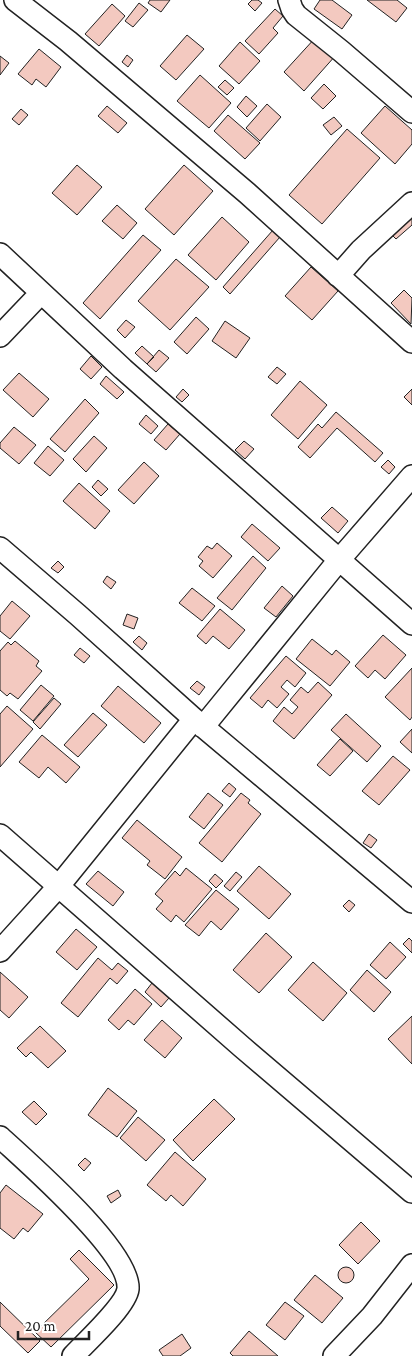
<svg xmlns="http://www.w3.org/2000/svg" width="412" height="1356" font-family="'Crimson Pro',serif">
<rect width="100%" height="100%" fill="#fff"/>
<!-- building -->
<path fill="#f3c9c0" stroke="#222" d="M150 0H170L161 12 148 3Z
M252 0H258L262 3 255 11 248 4Z
M320 0H332L352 15 342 29 314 9Z
M367 0H397L407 8 396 22Z
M139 3 148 10 133 27 125 21Z
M112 4 125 16 99 46 85 34Z
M275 9 283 16 273 28 278 33 259 54 245 41Z
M187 35 204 49 176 80 160 66Z
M316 37 336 55 304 91 284 72Z
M240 42 260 61 239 84 219 66Z
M39 49 61 67 46 87 36 79 32 85 18 74Z
M127 55 133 60 128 67 122 62Z
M0 56 9 63 0 75Z
M200 75 231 103 209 128 177 101Z
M225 80 234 88 227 95 218 87Z
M324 84 336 96 323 109 311 98Z
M246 96 257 106 247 117 237 107Z
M267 104 281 117 260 141 246 128Z
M107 106 127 123 118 133 98 116Z
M385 106 412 130V144L395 164 361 133Z
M21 109 28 115 19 125 12 119Z
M228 115 260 143 245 159 214 131Z
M334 117 342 126 331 135 323 125Z
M347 129 380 158 322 224 289 195Z
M77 165 102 187 77 215 52 193Z
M184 165 213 191 174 235 145 209Z
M117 205 137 223 123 239 102 221Z
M412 207V225L396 239 387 230Z
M222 217 249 242 216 280 188 255Z
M273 230 280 237 230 294 223 287Z
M143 235 161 250 100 319 83 303Z
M176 259 209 287 170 330 138 301Z
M311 267 338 291 312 320 285 296Z
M404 290 412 298 411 324 391 303Z
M196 317 209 329 187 354 174 342Z
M126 320 135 327 125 338 117 330Z
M225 321 250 338 236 358 212 341Z
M142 346 154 357 147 364 135 353Z
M159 350 169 358 156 372 147 364Z
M91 356 102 367 91 379 80 369Z
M277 367 286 374 277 384 268 377Z
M19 373 49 399 33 417 3 390Z
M106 376 124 392 117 399 100 384Z
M300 381 327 405 298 439 271 415Z
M183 389 189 395 182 402 176 397Z
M412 389V405L404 397Z
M85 399 99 413 65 452 50 439Z
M336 412 383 453 375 462 337 428 310 458 298 447 318 424 322 428Z
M146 415 158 426 151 434 139 424Z
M168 424 180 434 166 450 154 440Z
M14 427 36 445 19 464 0 448V443Z
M94 436 107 448 86 472 73 459Z
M244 441 254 449 245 459 235 450Z
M48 446 64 460 50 476 34 463Z
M388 460 395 467 389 474 381 467Z
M144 462 159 476 134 504 118 490Z
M98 480 108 489 101 496 92 487Z
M79 483 110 511 95 529 63 501Z
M332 507 348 521 338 533 321 518Z
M252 524 280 548 268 561 241 537Z
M217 543 232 556 213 578 199 566 203 561 198 557 207 546 212 549Z
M253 556 266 568 232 610 217 598Z
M58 561 64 567 58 573 51 568Z
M107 576 116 582 111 589 103 582Z
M282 586 293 596 276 617 264 608Z
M192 588 215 606 202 621 179 603Z
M12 601 30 616 10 639 0 631V616Z
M220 609 245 630 229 649 213 636 206 644 197 636Z
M127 614 138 618 134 629 123 625Z
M383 635 406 655 385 679 375 670 368 678 355 666Z
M139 636 147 643 142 650 133 642Z
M312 639 332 655 336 650 350 662 330 686 296 659Z
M15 641 39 661 36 666 42 671 18 699 10 693 7 696 0 690V651L8 642 11 645Z
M80 648 90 656 84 663 74 655Z
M286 656 306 673 295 687 287 680 281 687 289 694 277 708 268 700 262 708 250 698Z
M412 668V717L410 720 385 697Z
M197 681 205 687 199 695 190 688Z
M318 682 332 695 294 739 273 721 284 707 292 714 298 707 290 700 301 687 308 693Z
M41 685 54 696 33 721 20 710Z
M118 686 161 723 144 743 101 706Z
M54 698 61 704 40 729 33 722Z
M7 706 33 729 0 767V714Z
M93 713 107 725 78 757 64 745Z
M346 714 381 746 367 762 331 730Z
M412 729V753L400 742Z
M42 735 80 767 66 783 48 767 39 778 19 762Z
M340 739 353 751 330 776 317 765Z
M393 756 410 770 379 805 362 791Z
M229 783 236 789 230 797 222 791Z
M208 793 223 805 204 829 189 817Z
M241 793 250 800 248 803 261 814 222 862 199 843Z
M137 820 182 857 165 879 147 865 150 861 122 838Z
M369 834 377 840 371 848 363 843Z
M259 866 291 894 269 919 237 891Z
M186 868 212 889 184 922 176 915 171 922 156 909 163 901 155 894 175 871 180 876Z
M98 871 124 892 113 906 86 884Z
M236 872 242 877 230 891 224 886Z
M215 874 223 881 216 888 209 881Z
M216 890 239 909 221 930 211 921 199 936 185 925Z
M349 900 355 905 349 912 343 906Z
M76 929 97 947 77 970 56 952Z
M266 933 292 957 259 993 233 970Z
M409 938 412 941V953L403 944Z
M390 942 406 957 386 979 370 965Z
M98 958 112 970 118 963 128 971 117 984 110 978 78 1017 61 1003Z
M313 962 347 993 323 1021 288 990Z
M367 970 391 992 374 1012 350 990Z
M0 972 28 997 9 1018 0 1010Z
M152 983 169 998 161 1007 145 992Z
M135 989 152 1004 134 1025 128 1020 119 1030 108 1020Z
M412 1016V1064L388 1039Z
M162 1020 182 1038 165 1058 144 1040Z
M40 1026 66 1051 48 1068 31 1052 26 1057 17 1048Z
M108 1088 137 1111 117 1137 88 1115Z
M214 1099 235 1119 193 1161 173 1140Z
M34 1101 47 1114 36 1125 22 1112Z
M138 1117 165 1140 146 1161 120 1138Z
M175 1152 206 1179 183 1206 171 1195 166 1201 147 1185Z
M85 1158 91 1163 84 1171 78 1165Z
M6 1185 43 1214 28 1232 23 1228 14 1239 0 1228V1193Z
M118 1190 121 1196 111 1203 107 1196Z
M361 1222 380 1241 358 1264 339 1245Z
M79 1250 114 1285 51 1347 35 1332 89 1279 70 1259Z
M338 1275a8 8 0 1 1 16 0a8 8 0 1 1-16 0Z
M315 1275 343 1298 322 1323 294 1300Z
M0 1302 40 1341 28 1353 0 1326Z
M285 1302 304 1316 285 1340 266 1325Z
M249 1331 278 1356H233L230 1353Z
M182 1334 191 1348 180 1356H163L159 1350Z"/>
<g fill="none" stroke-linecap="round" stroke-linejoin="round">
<defs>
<path id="street" d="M15 0 68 41 247 193 412 342
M289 0 292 9 296 15 341 51 412 112
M0 254 123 369 412 624
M338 276 361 250 412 203
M0 336 41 293
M0 548 78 615 194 719 412 902
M203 727 339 560 412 476
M0 835 242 1047 412 1192
M0 951 58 887 194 719
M0 1137C28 1163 131 1252 128 1289 126 1306 85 1343 73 1356
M334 1356 372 1316 412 1265"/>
</defs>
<!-- street casing -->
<use href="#street" stroke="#222" stroke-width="24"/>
<!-- street -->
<use href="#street" stroke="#fff" stroke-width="21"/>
</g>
<!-- scale -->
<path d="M18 1331v8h71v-8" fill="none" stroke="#222222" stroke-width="2.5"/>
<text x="25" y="1331" font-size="15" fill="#222222" stroke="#ffffff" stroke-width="4" paint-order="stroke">20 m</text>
</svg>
